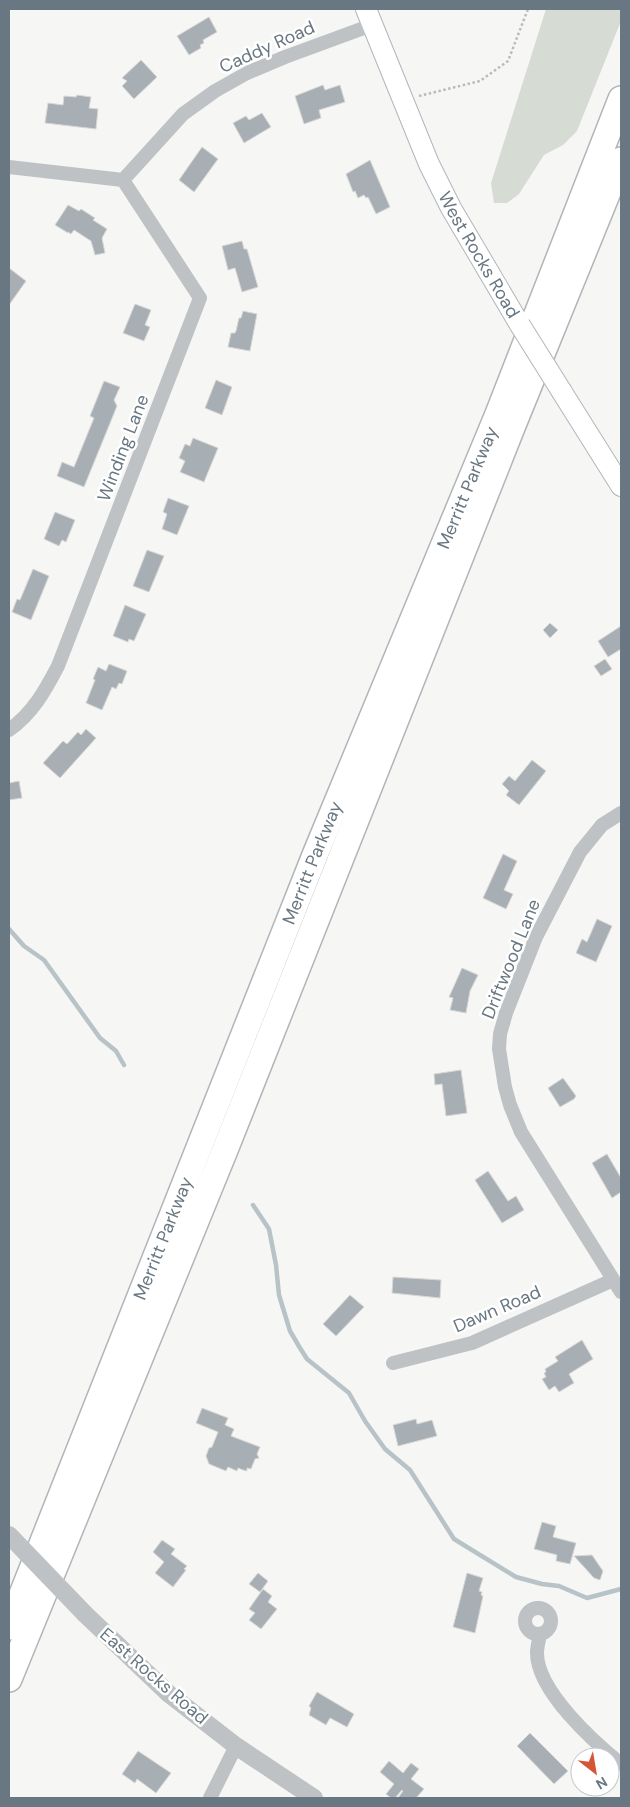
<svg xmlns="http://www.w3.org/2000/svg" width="630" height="1807" font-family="'DM Sans',sans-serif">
<rect width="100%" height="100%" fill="#f6f6f4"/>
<!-- green -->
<path fill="#d6dbd3" d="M546 9H621V21L577 131 563 145 544 155 519 194 507 203H494L491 183Z"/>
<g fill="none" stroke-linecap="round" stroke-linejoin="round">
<!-- stream -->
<path stroke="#b7c3c7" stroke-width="4.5" d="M9 929 24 946 44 960 100 1038 116 1051 124 1065
M253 1205 269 1229 276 1265 279 1295 290 1331 300 1348 307 1359 349 1393 365 1421 385 1449 410 1470 454 1539 516 1577 542 1584 559 1586 587 1598 621 1589"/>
</g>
<!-- building -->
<path fill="#a8afb4" stroke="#d8d8d6" d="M209 17 217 32 203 40 204 43 200 45 201 48 189 55 177 36Z
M141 60 157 77 134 99 122 86 127 81 122 78Z
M323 85 325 90 340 85 345 102 319 110 321 118 304 124 295 96Z
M77 95 91 97 89 108 98 109 96 129 45 123 48 103 63 105 64 96 76 97Z
M262 113 271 127 244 143 233 123 246 116 249 120Z
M202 147 218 159 194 192 179 180Z
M370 160 390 207 376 214 368 197 366 198 364 195 358 198 355 191 353 192 346 174Z
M68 205 79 211 81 209 95 218 93 220 107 229 102 238 105 253 95 255 91 241 74 230 71 234 68 232V233L55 225Z
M242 241 244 249H247L258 287 242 292 235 268 228 270 222 246Z
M9 268 26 281 9 305Z
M135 304 151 310 145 325 150 327 144 341 123 333Z
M243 311 257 314 250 351 228 347 231 333H235L236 331 239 318H241Z
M216 380 232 387 222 415 205 408Z
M104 381 120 387 114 400 117 406 84 487 57 476 62 462 74 467 94 418 90 416Z
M193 438 218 448 204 482 180 472 185 461 179 458 185 444 190 446Z
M168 498 189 506 177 535 162 529 167 514 163 512Z
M55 512 75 520 66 542 62 540 59 546 44 539Z
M147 550 164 556 149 592 133 586Z
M33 569 49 576 31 620 12 612 17 599 20 600Z
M125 605 146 614 134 641 129 639 128 642 113 636Z
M550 623 558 630 550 638 543 630Z
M621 626V649L608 657 598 641Z
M605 659 612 669 601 676 594 666Z
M109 664 127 671 122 684 119 683 116 689 112 687 102 710 86 703 95 680 93 679 98 667 106 671Z
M86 729 96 738 60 778 43 763 63 741 67 744 78 732 81 735Z
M532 760 546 771 519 805 506 795 509 791 502 784 509 776 515 781Z
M19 781 22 798 9 800V783Z
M503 854 517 861 504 890 513 894 506 909 483 898Z
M597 919 612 926 596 962 576 953 582 939 587 942Z
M462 968 478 975 470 991 466 1013 450 1010 453 998 449 997Z
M461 1070 467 1113 446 1116 442 1084 435 1085 434 1074Z
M563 1078 576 1096 574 1099 560 1107 548 1088Z
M607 1154 621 1178V1192L612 1198 592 1163Z
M488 1171 508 1201 516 1196 524 1210 502 1223 475 1180Z
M393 1277 441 1280 440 1298 392 1293Z
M350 1295 364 1307 336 1336 323 1324Z
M582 1340 593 1359 569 1374 574 1383 559 1392 555 1386 549 1390 542 1379 546 1377 544 1373 546 1372 545 1369 558 1361 555 1357Z
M202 1408 228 1418 225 1425 234 1429 231 1436 260 1447 257 1454 259 1458 255 1459 251 1469 247 1468V1471L243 1470 238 1468 237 1471 228 1467 226 1471 209 1464 206 1456 209 1448 212 1447 218 1432 196 1423Z
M416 1419 417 1424 432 1420 437 1436 398 1446 393 1425Z
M542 1522 556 1526 553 1537 576 1543 570 1564 556 1561 557 1555 534 1549Z
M162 1540 175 1549 171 1554 187 1566 184 1569 186 1570 173 1587 155 1573 164 1562 153 1552Z
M592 1555 603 1571 600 1580 594 1578 574 1556Z
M258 1573 268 1581 260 1592 249 1584Z
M467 1573 483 1578 479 1591 482 1592 481 1595 483 1596 475 1633 453 1627Z
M263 1589 272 1596 268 1602 277 1609 261 1629 249 1620 255 1613 249 1609Z
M317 1692 354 1714 347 1727 330 1718 326 1725 309 1715 311 1708 309 1706Z
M530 1733 568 1771 554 1784 517 1746Z
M138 1751 171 1773 156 1793 137 1779 135 1783 122 1774Z
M389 1761 403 1773 411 1763 419 1769 411 1779 424 1789 416 1798H398L403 1791 402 1790 395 1798H391L386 1794 394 1784 380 1772Z"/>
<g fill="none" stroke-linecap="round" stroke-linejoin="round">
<defs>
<g id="secondary">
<path id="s1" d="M366 9 429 164 451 208 520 325"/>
<path d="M562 392 621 486"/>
</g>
<g id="motorway">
<path id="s2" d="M9 1627 315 855 498 414 621 99"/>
<path d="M9 1679 225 1150 513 425 621 160"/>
</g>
</defs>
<!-- secondary casing -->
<use href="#secondary" stroke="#b0b6ba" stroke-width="22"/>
<!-- motorway casing -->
<use href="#motorway" stroke="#b1b5b8" stroke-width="28"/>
<!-- path -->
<path stroke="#b8bbbd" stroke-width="2.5" stroke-dasharray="2.5 2.5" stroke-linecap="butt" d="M419 96 480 81 508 61 528 9"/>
<!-- minor -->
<path stroke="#bec2c5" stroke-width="14" d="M9 167 123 180
M123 180 183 114 215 91 247 73 285 57 372 25
M9 730C32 714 45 691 58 666L200 298 123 180
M621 813 602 825 580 852 536 937 506 1013 500 1034 499 1049 505 1087 510 1105 521 1132 621 1292
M393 1363 472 1343 613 1280
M525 1621a13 13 0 1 1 26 0a13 13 0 1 1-26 0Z
M540 1634C539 1640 537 1647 537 1653 537 1691 594 1742 621 1764
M210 1798 236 1746"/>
<!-- tertiary -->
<path stroke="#bec2c5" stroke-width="18" d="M85 1614 169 1694 236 1746 314 1798"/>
<!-- secondary -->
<use href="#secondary" stroke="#fff" stroke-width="20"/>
<!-- motorway -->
<use href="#motorway" stroke="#fff" stroke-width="25"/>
<defs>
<path id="secondary-bridge" d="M520 325 562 392"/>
</defs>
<!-- secondary-bridge casing -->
<use href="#secondary-bridge" stroke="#b0b6ba" stroke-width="22" stroke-linecap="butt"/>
<!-- tertiary-bridge -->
<path stroke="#bec2c5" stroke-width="18" d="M9 1535 85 1614"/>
<!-- secondary-bridge -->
<use href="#secondary-bridge" stroke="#fff" stroke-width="20"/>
</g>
<g text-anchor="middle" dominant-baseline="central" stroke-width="5" stroke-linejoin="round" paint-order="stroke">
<!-- street labels -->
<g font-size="18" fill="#687782" stroke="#fff">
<text transform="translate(267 47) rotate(-24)">Caddy Road</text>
<text stroke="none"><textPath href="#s1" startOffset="271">West Rocks Road</textPath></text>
<text transform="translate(123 448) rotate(-69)">Winding Lane</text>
<text stroke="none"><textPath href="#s2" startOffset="1228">Merritt Parkway</textPath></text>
<text stroke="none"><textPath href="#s2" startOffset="822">Merritt Parkway</textPath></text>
<text transform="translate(511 959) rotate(-68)">Driftwood Lane</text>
<text stroke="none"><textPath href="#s2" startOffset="418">Merritt Parkway</textPath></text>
<text transform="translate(497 1309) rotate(-23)">Dawn Road</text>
<text transform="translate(154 1676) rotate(41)">East Rocks Road</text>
</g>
</g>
<!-- border -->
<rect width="630" height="1807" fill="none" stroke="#687782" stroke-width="20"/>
<!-- north arrow -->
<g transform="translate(595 1772) rotate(149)"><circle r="24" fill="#ffffff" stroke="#c3c9cd"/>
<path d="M0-4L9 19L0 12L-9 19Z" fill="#d45636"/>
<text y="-8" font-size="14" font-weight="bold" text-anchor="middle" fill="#687782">N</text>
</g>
</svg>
